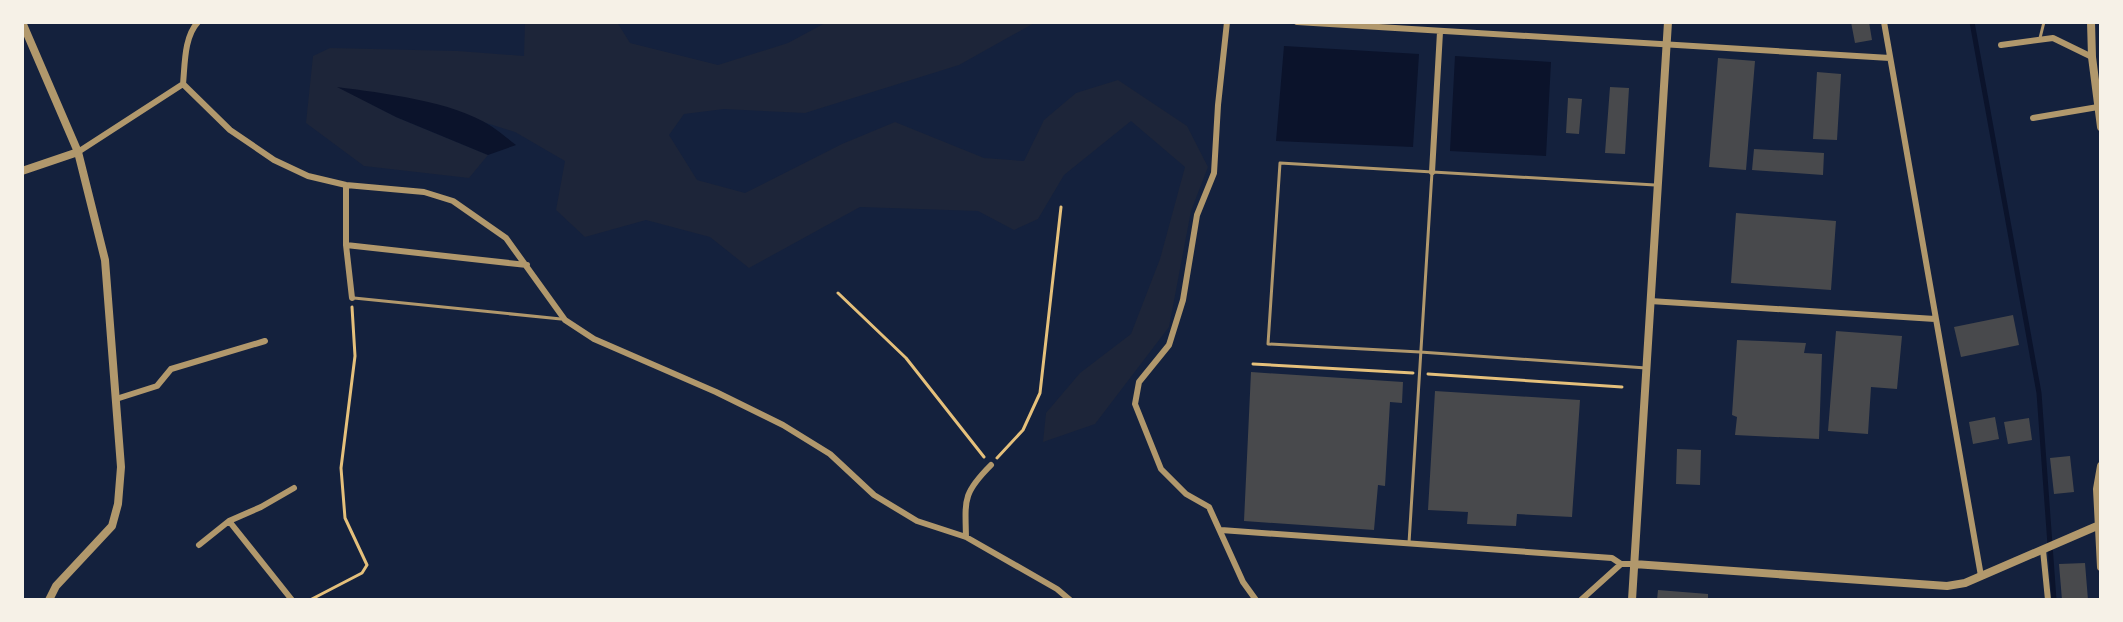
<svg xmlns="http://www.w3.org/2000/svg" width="2123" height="622" font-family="Mulish,sans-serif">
<rect width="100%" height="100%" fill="#14213d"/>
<!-- green -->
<path fill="#1d2539" d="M525 22H617L630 43 718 65 788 43 827 22H1036L959 65 805 113 724 109 684 114 669 135 697 180 745 193 842 144 895 122 984 158 1024 161 1044 120 1076 93 1118 80 1187 126 1208 167 1191 211 1169 327 1095 424 1043 442 1046 413 1080 373 1131 334 1160 259 1185 167 1131 121 1064 175 1038 219 1014 230 978 211 860 207 749 268 710 237 646 220 585 237 556 210 565 161 515 132 410 99 340 88 396 117 488 155 469 178 364 166 306 123 313 56 330 48 458 51 524 56Z"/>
<!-- water -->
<path fill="#0b132b" d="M1284 46 1419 54 1413 147 1276 141Z
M1455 56 1551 62 1546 156 1450 151Z
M337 87C382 93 453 101 491 126 500 132 508 139 516 145L488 155 396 117Z"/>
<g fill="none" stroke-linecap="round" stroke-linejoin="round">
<!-- stream -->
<path stroke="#0b132b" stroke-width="5" d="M1972 22 2039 393 2054 600"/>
</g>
<!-- building -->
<path fill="#48494c" d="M1851 22H1869L1872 40 1855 43Z
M1718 58 1755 61 1746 170 1709 167Z
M1817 72 1841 74 1837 140 1813 139Z
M1610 87 1629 88 1625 154 1605 153Z
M1568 98 1582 99 1579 134 1566 133Z
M1754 149 1824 153 1823 175 1752 170Z
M1736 213 1836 221 1831 290 1731 283Z
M2013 315 2019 345 1961 357 1954 327Z
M1836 331 1902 336 1897 389 1871 387 1868 434 1828 431Z
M1737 340 1806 343 1804 353 1822 354 1819 439 1735 435 1737 417 1732 415Z
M1251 372 1403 382 1402 403 1390 402 1385 486 1378 485 1374 530 1244 521Z
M1435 391 1580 400 1572 517 1517 514 1516 526 1467 524 1468 512 1428 510Z
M1995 417 1999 439 1973 444 1969 422Z
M2029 418 2032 440 2008 444 2004 422Z
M1677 449 1701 450 1700 485 1676 484Z
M2070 456 2074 492 2054 494 2050 458Z
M2085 563 2088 600H2062L2059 564Z
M1658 590 1708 594V600H1657Z"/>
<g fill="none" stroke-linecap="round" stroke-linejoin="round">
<!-- path -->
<path stroke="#e5c07b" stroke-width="3" d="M838 293 906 358 984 457
M1253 364 1413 373
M1428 374 1622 387
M997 458 1023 430 1040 393 1061 207
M310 600 362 573 367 565 345 518 341 468 355 356 352 307"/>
<!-- service -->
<path stroke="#b1986c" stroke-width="3" d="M2040 38 2044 22
M354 298 561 319
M1646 368 1420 352 1268 344 1280 163 1655 185
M1409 543 1432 172"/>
<!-- minor -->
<path stroke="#b1986c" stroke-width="6" d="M1227 22 1218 105 1214 173 1197 215 1183 300 1169 345 1139 382 1135 404 1161 469 1186 494 1209 507 1243 582 1256 600
M1297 22 1890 58
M1884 22 1981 576
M2001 45 2053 38 2092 57
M183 84 230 130 274 160 308 176 346 185 424 192 453 201 506 238 565 320 594 339 716 392 783 425 830 454 874 495 917 521 966 537 1057 589 1070 600
M183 84C185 64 184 37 198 22
M2033 118 2098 107
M78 152 183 84
M1432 172 1440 32
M346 185V245L352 298
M346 245 527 265
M1650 301 1935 319
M116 399 157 386 171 369 265 341
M229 521 292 600
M1221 530 1612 558 1621 564
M966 537C965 499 963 493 991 465
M199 545 229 521 261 507 294 488
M2043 550 2048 600
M1581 600 1621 564H1634"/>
<!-- tertiary -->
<path stroke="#b1986c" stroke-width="8" d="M22 22 78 152 105 260 121 467 118 504 112 526 56 586 49 600
M2091 22 2092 57 2101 127
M22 171 78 152
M2101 466 2097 489 2101 567
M1634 564 1947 586 1965 583 2097 526
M1632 600 1668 22"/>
</g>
<!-- border -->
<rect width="2123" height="622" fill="none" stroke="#f6f1e7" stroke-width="48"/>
</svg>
